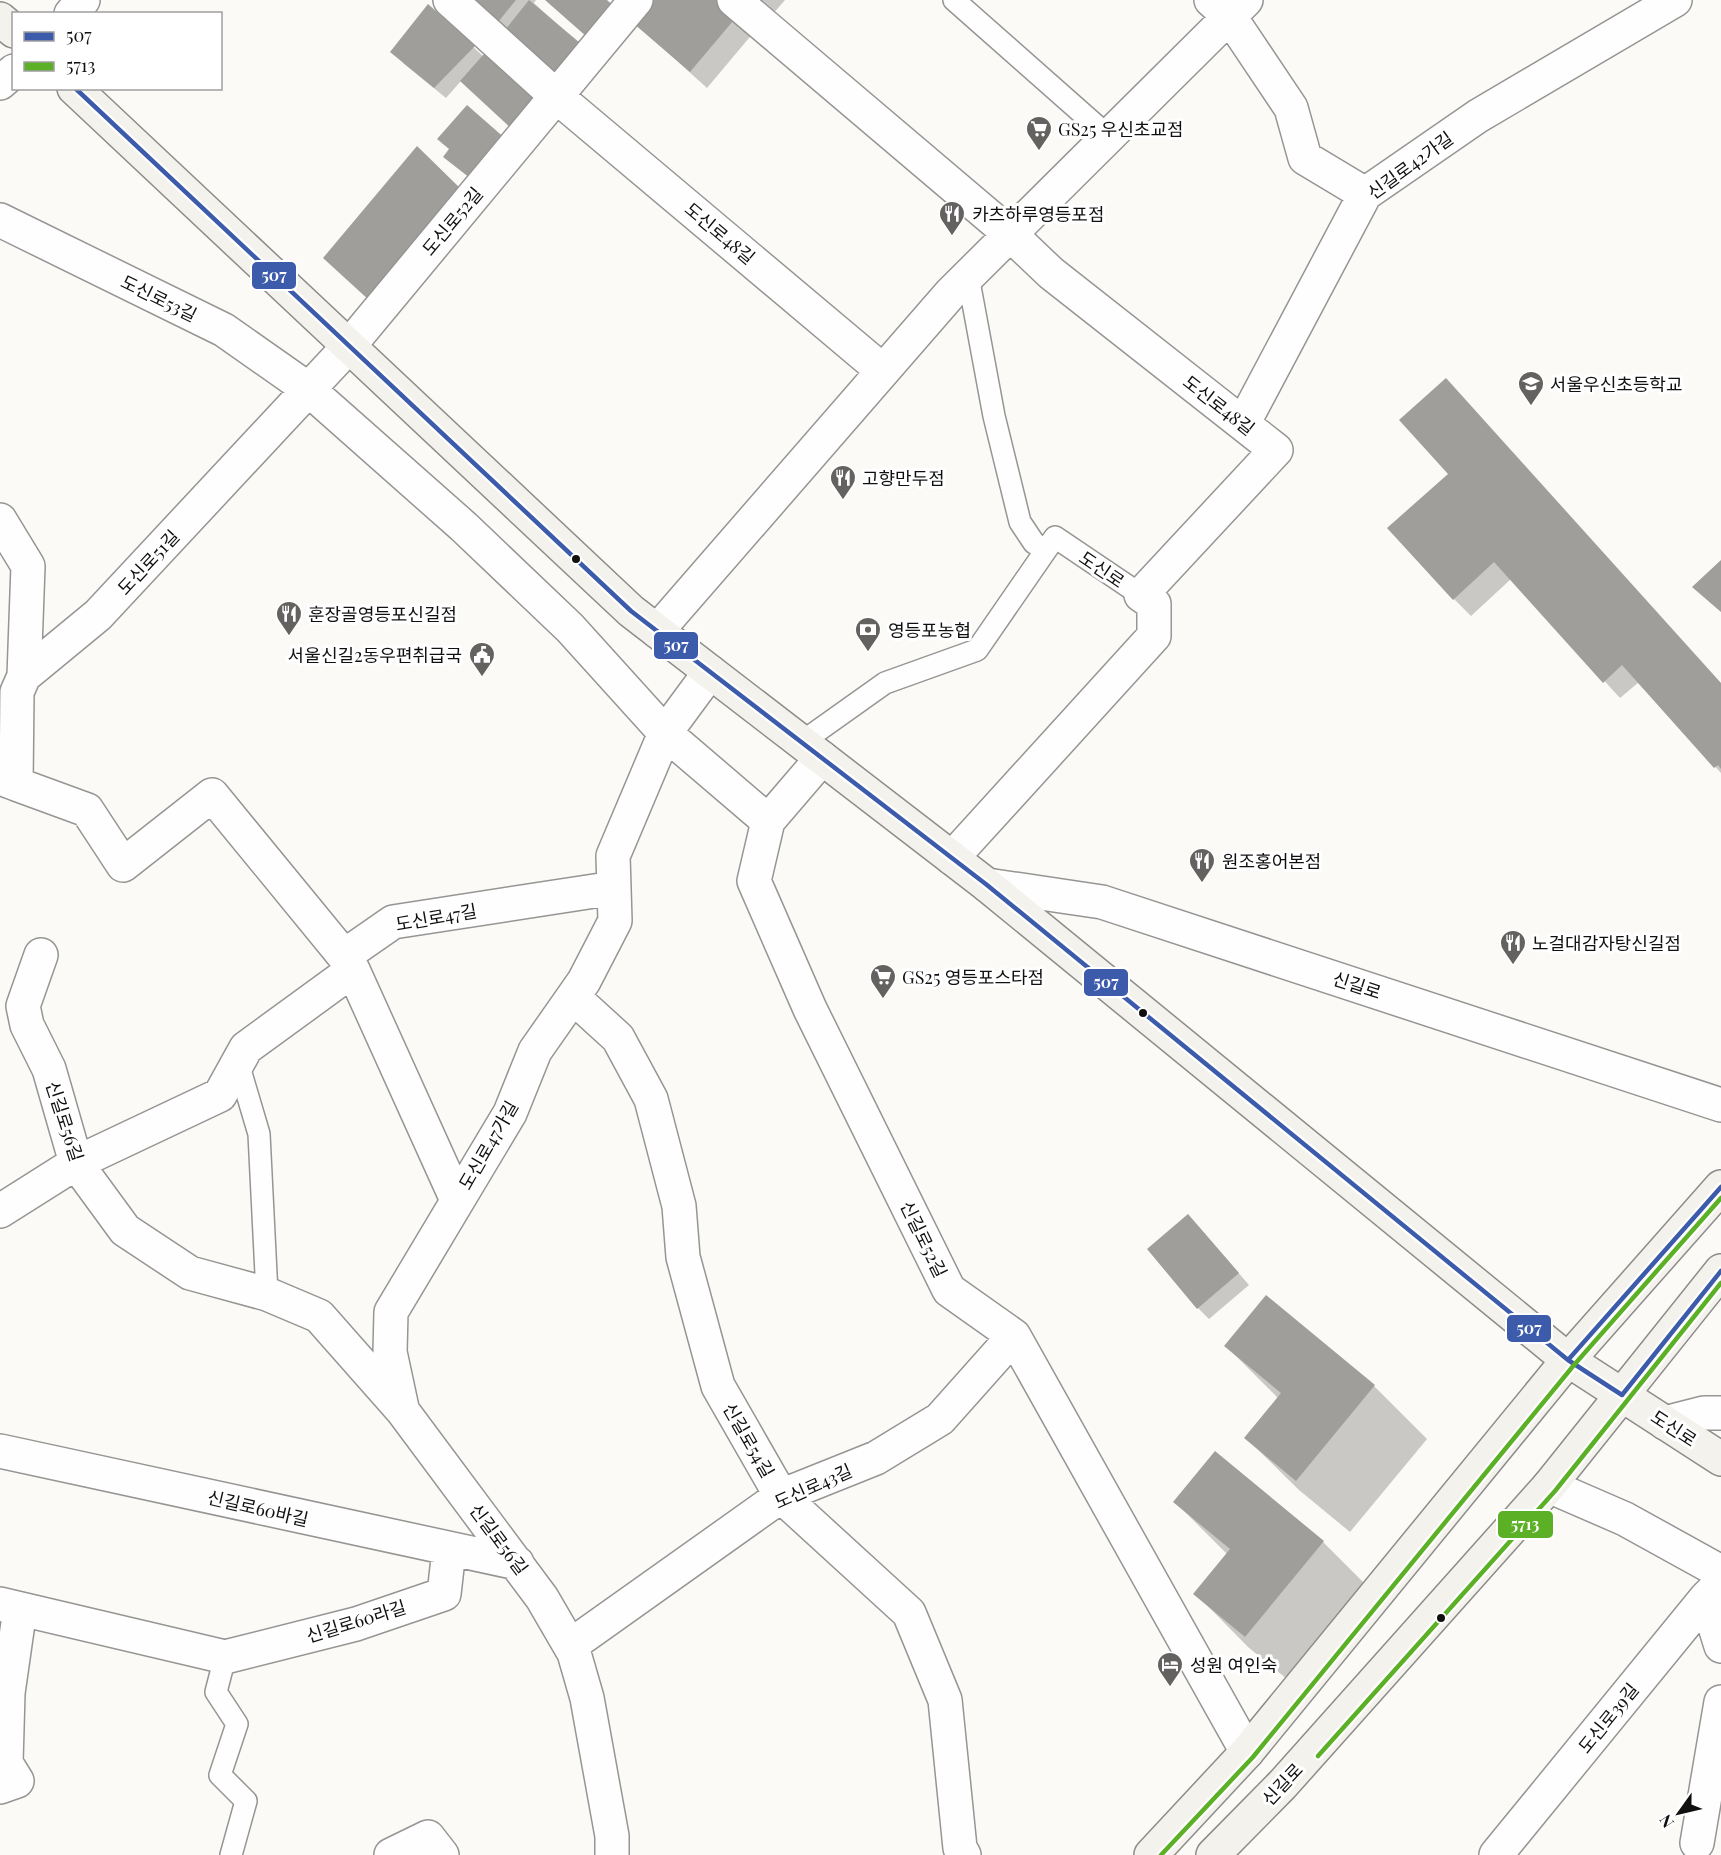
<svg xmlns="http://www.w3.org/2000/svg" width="1721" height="1855" font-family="'Playfair Display','Noto Sans KR',serif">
<rect width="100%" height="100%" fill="#fcfaf6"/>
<!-- shadow -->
<path fill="#0003" d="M478 0H536L534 3 579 44 507 29Z
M653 0 737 16 754 32 707 88 635 23Z
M752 0H785L772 15Z
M428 6 483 56 446 98 403 63Z
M1450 474 1721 684V773L1639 682 1620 698 1511 579 1471 616 1454 599Z
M1199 1227 1249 1285 1209 1319 1198 1308Z
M1226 1346 1374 1386 1427 1439 1350 1532 1299 1490 1246 1438 1278 1398Z
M1215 1453 1323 1542 1376 1595 1299 1689 1248 1647 1196 1594 1228 1555 1175 1502Z"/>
<!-- building -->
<path fill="#a09e9b" d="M476 0H516L498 22Z
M529 0 580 43 554 83 501 35Z
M545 0H607L615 7 587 37Z
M651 0H721L738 15 690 72 633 23Z
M428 4 475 46 434 88 390 52Z
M484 54 540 99 515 132 460 81Z
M467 105 507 140 470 178 443 157 449 149 437 139Z
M417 146 461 189 370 301 323 258Z
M1446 378 1721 683V769L1718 765 1714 768 1622 665 1603 683 1494 562 1453 600 1387 528 1448 474 1399 420Z
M1721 560V612L1692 587Z
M1188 1214 1239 1273 1197 1309 1147 1249Z
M1266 1295 1375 1385 1296 1481 1244 1438 1281 1393 1224 1346Z
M1215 1451 1324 1541 1245 1637 1193 1594 1230 1549 1173 1502Z"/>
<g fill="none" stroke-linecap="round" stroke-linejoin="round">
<defs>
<path id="lane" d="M954 0 1108 136
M968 276 994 416 1020 522 1034 543 1046 550
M802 742 885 683 977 650 1055 537 1141 595
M238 1063 259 1134 267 1294
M225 1657 216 1692 237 1724 220 1775 246 1801 231 1855"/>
<path id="street" d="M450 0 556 96 883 371
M734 0 1010 234 1051 273 1276 450 1141 595 1154 604V636L952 858
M1211 0 1230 17 1291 108 1305 158 1365 194
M71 14 83 0
M0 83 14 71
M0 220 224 330 308 389 464 527 570 628 665 733 768 821
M1243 424 1365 194 1478 116 1675 0
M0 520 28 566 24 676
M657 631 950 294 1246 0
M822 758 768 821 754 881 810 1009 949 1290 1014 1336 1247 1752
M0 778 16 784 17 692 24 676 98 615 349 346 636 0
M16 784 87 810 123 865 212 795 344 956 393 922 614 888 613 856 665 733 710 672
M987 885 1102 902 1721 1105
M41 955 23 1006 27 1025 49 1069 76 1163 125 1230 190 1273 267 1294 319 1316 402 1410 542 1598 574 1653 587 1698 612 1836V1855
M573 997 618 1038 651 1099 679 1206 683 1257 718 1386 781 1496 909 1613 945 1700 960 1848 964 1855
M0 1211 76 1163 220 1095 246 1048 353 970 457 1200
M402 1408 390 1352 391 1312 510 1113 535 1051 584 981 615 921 614 888
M1665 1423 1704 1413H1721
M0 1451 517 1563
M1549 1486 1625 1519 1721 1572
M1706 1598 1721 1646
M0 1604 225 1657 356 1624 444 1594 449 1550
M570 1646 781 1496 876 1458 940 1419 1014 1336
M0 1787 17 1781 6 1763 8 1693 20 1609
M1697 1843 1721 1702
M391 1855 428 1837 442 1855
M1496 1855 1706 1598 1721 1583"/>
<path id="secondary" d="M0 19 14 31
M74 88 631 611 987 885 1568 1360 1721 1459
M1151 1855 1247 1752 1568 1360 1721 1187
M1213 1855 1282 1785 1549 1486 1721 1271"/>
</defs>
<!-- lane casing -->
<use href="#lane" stroke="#969594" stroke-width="24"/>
<!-- street casing -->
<use href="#street" stroke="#969594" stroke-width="36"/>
<!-- secondary casing -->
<use href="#secondary" stroke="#8d8c8a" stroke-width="36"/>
<!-- lane -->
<use href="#lane" stroke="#fffefe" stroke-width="21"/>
<!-- street -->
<use href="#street" stroke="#fffefe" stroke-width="33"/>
<!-- secondary -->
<use href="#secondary" stroke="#f4f2ec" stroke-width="33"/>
<defs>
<path id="bus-1" d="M75 88 631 611 987 885 1568 1360 1622 1395 1721 1271
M1568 1360 1721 1187"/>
<path id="bus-2" d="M1318 1756 1555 1491 1721 1283
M1161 1855 1253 1757 1574 1365 1721 1198"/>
</defs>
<!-- bus-1 casing -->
<use href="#bus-1" stroke="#fff" stroke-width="9"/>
<!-- bus-2 casing -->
<use href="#bus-2" stroke="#fff" stroke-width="9"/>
<!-- bus-1 -->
<use href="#bus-1" stroke="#3d5bab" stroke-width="4.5"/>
<!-- bus-2 -->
<use href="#bus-2" stroke="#5bb025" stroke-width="4.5"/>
</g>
<!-- icons -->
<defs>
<symbol id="supermarket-pin" viewBox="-11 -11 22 30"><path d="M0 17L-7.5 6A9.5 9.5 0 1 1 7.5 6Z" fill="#636260" stroke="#fff"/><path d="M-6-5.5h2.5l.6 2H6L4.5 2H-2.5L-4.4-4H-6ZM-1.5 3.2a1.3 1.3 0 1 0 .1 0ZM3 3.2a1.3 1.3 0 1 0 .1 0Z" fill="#fff"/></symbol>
<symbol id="restaurant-pin" viewBox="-11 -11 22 30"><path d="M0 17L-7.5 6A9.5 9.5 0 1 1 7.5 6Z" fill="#636260" stroke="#fff"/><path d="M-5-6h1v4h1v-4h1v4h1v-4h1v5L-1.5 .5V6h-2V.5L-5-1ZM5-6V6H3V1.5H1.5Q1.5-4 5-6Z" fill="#fff"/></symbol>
<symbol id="school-pin" viewBox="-11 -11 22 30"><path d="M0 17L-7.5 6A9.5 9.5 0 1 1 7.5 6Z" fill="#636260" stroke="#fff"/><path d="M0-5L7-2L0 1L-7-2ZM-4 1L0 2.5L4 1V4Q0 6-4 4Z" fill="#fff"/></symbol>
<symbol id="bank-pin" viewBox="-11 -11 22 30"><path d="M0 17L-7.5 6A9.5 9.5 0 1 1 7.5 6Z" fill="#636260" stroke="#fff"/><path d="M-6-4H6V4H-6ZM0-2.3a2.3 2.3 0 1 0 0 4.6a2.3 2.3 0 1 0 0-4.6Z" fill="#fff"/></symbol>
<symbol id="civic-pin" viewBox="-11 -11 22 30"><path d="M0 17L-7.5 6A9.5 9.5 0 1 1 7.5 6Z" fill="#636260" stroke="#fff"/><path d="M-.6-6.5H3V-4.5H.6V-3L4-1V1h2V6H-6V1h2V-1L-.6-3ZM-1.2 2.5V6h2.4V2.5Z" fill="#fff"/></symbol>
<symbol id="hotel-pin" viewBox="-11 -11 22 30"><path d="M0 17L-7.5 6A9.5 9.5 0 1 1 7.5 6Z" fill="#636260" stroke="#fff"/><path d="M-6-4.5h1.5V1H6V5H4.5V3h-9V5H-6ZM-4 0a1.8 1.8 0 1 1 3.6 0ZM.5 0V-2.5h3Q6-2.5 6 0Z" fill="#fff"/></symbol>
</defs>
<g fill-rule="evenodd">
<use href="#supermarket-pin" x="1024" y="114" width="30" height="40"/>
<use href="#restaurant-pin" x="937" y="199" width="30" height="40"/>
<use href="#school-pin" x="1516" y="369" width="30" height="40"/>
<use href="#restaurant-pin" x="828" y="463" width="30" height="40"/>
<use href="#restaurant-pin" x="274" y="599" width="30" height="40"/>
<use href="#bank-pin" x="853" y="615" width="30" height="40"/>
<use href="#civic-pin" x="467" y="640" width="30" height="40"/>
<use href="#restaurant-pin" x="1187" y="846" width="30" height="40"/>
<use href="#restaurant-pin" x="1498" y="928" width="30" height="40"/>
<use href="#supermarket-pin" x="868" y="962" width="30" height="40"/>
<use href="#hotel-pin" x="1155" y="1650" width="30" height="40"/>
</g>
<!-- markers -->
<g fill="#101010" stroke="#fff" stroke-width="2">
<circle cx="576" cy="559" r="5"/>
<circle cx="1143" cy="1013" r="5"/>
<circle cx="1441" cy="1618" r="5"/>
</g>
<g text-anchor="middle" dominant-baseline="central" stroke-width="6" stroke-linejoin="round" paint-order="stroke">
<!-- poi labels -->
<g font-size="18" fill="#101010" stroke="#fff" text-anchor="start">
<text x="1058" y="129">GS25 우신초교점</text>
<text x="972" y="214">카츠하루영등포점</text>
<text x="1550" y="384">서울우신초등학교</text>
<text x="862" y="478">고향만두점</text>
<text x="308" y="614">훈장골영등포신길점</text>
<text x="888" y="630">영등포농협</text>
<text x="462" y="655" text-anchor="end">서울신길2동우편취급국</text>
<text x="1222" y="861">원조홍어본점</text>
<text x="1532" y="943">노걸대감자탕신길점</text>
<text x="902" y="977">GS25 영등포스타점</text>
<text x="1190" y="1665">성원 여인숙</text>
</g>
<!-- street labels -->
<g font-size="18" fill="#101010" stroke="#fff">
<text transform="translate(1410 165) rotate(-36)">신길로42가길</text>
<text transform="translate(452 221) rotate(-50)">도신로52길</text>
<text transform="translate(720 233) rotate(40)">도신로48길</text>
<text transform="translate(159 298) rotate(26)">도신로53길</text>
<text transform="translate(1219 405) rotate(38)">도신로48길</text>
<text transform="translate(148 562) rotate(-47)">도신로51길</text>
<text transform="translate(1102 569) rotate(34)">도신로</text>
<text transform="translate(436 917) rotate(-10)">도신로47길</text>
<text transform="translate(1357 985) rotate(18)">신길로</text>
<text transform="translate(65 1121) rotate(72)">신길로56길</text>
<text transform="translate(488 1145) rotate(-60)">도신로47가길</text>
<text transform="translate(924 1239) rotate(64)">신길로52길</text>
<text transform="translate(1674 1428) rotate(33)">도신로</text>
<text transform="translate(749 1440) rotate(60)">신길로54길</text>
<text transform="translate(813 1486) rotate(-24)">도신로43길</text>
<text transform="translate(258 1508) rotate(13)">신길로60바길</text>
<text transform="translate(499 1539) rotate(53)">신길로56길</text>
<text transform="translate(356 1621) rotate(-17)">신길로60라길</text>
<text transform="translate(1608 1718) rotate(-51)">도신로39길</text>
<text transform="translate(1282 1784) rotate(-47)">신길로</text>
</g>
</g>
<g stroke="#fff" stroke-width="2">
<rect x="251" y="261" width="46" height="29" rx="6" fill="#3d5bab"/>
<rect x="653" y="631" width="46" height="29" rx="6" fill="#3d5bab"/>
<rect x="1083" y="968" width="46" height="29" rx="6" fill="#3d5bab"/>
<rect x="1506" y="1314" width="46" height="29" rx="6" fill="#3d5bab"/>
<rect x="1497" y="1510" width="57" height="29" rx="6" fill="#5bb025"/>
</g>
<g font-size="16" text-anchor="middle" font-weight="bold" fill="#fff">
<text x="274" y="281">507</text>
<text x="676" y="651">507</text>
<text x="1106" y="988">507</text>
<text x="1529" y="1334">507</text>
<text x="1525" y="1530">5713</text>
</g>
<!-- legend -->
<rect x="12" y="12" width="210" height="78" fill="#ffffff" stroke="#9f9f9f" stroke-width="1.5"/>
<rect x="24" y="32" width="30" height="9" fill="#3d5bab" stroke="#9f9f9f" stroke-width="1.5"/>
<text x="66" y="42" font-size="18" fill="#101010">507</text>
<rect x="24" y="62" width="30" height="9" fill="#5bb025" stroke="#9f9f9f" stroke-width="1.5"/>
<text x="66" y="72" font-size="18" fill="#101010">5713</text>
<!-- north arrow -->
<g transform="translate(1679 1813) rotate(236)" stroke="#ffffff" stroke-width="4.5" paint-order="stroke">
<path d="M0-4.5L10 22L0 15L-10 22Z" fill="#101010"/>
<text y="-9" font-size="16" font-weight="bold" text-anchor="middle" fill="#101010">N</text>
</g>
</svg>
